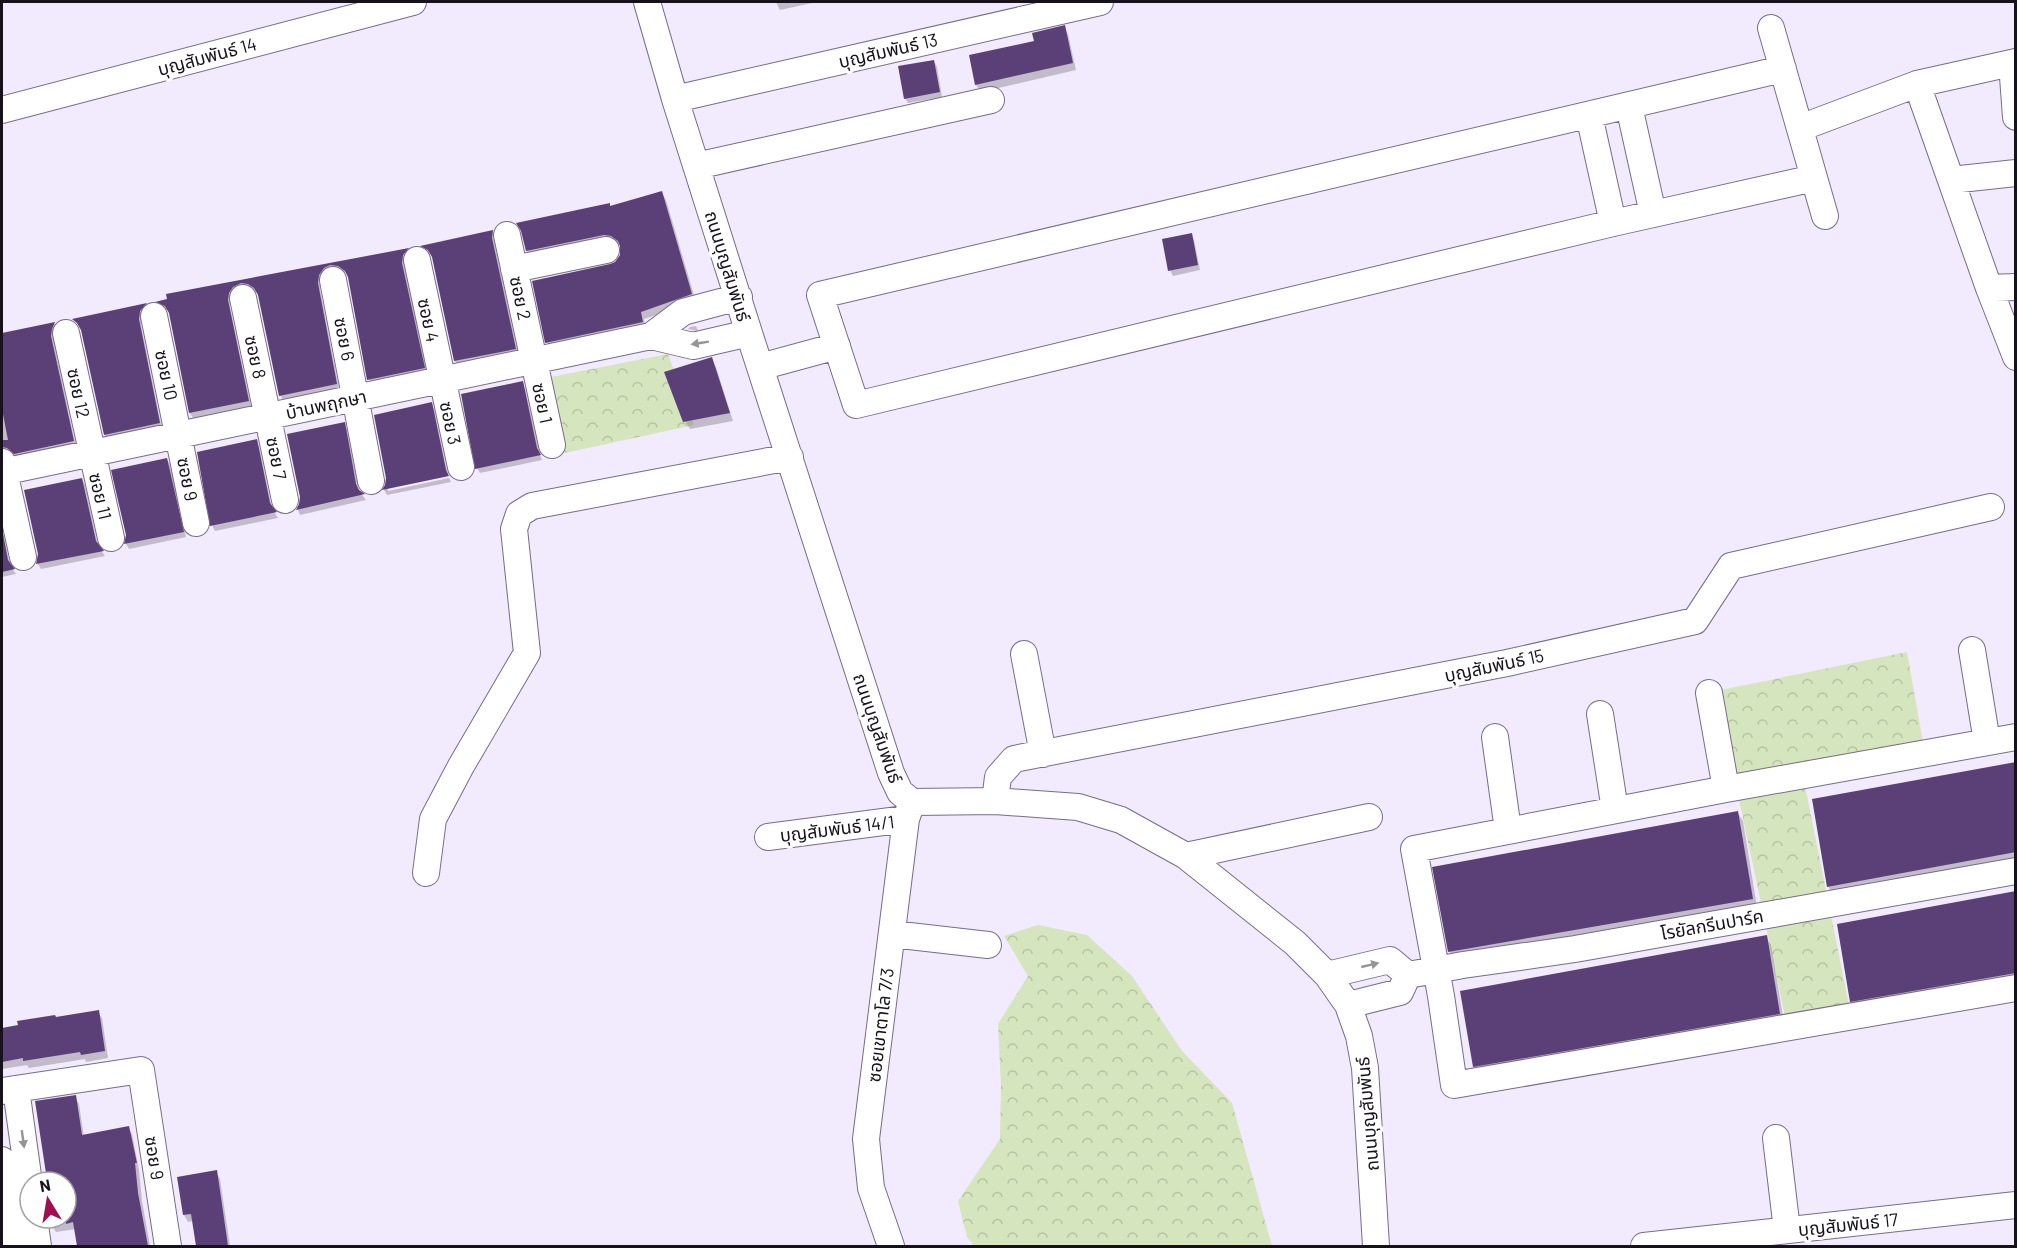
<svg xmlns="http://www.w3.org/2000/svg" width="2017" height="1248" font-family="Barlow,'Noto Sans Thai',sans-serif">
<defs>
<pattern id="forest-crowns" width="20" height="18" patternUnits="userSpaceOnUse" patternTransform="scale(1.5)"><rect width="20" height="18" fill="#d5e5bd"/><path d="M2 6a3 3 0 1 1 6 0M12 15a3 3 0 1 1 6 0" fill="none" stroke="#b6c3a2"/></pattern>
</defs>
<rect width="100%" height="100%" fill="#f2eafd"/>
<!-- forest -->
<path fill="url(#forest-crowns)" d="M668 354 694 425 560 454 546 378Z
M1907 652 1924 748 1802 771 1850 1010 1786 1021 1716 691Z
M1038 925 1087 935 1132 976 1182 1051 1232 1103 1272 1246H974L967 1237 958 1201 1000 1139 1001 1086 998 1024 1028 976 1004 936Z"/>
<!-- shadow -->
<path fill="#0003" d="M776 2H817L780 10Z
M1064 27 1068 34 1076 70 981 92 976 85Z
M934 61 937 67 942 97 908 103 905 98Z
M662 193 666 200 696 302 644 319 646 329 551 349 547 342 616 263 621 256 622 247 617 243 608 242 532 258 527 251 610 207Z
M492 232 495 237V245L518 354 458 366 455 361 433 256 423 247Z
M1191 235 1194 240 1200 270 1173 276 1170 270Z
M408 250 411 254 405 261V270L427 373 372 385 369 379 349 275 343 271 333 270 321 280 320 289 339 389 283 400 280 395 258 293 252 289 244 288 231 299 230 307 251 406 193 418 190 413 169 311 160 307 158 303 169 300 168 295Z
M147 305 149 309 142 316 141 325 162 429 108 440 105 435 82 328 74 320Z
M55 324 57 329 54 335V343L76 447 18 459 11 453H2V335Z
M696 326 698 331 688 329 690 327Z
M711 359 716 367 733 421 690 429 685 421Z
M522 383 525 388 540 455 542 460 480 473 477 468Z
M431 404 434 409 448 475 388 488V491L449 478 451 482 387 495 384 490Z
M344 424 347 429 359 491 366 500 300 515 298 510Z
M256 441 259 446 272 508 278 518 215 531 212 525Z
M167 459 170 465 186 537 129 549 126 544 127 535Z
M82 479 85 485 98 546 105 556 41 569 38 564 39 554Z
M2 526 10 565 16 574 2 577Z
M2016 763V861L1833 895 1828 886Z
M1738 813 1743 821 1757 907 1455 960 1450 952 1434 868Z
M2016 893V982L1856 1009 1851 1001Z
M1766 937 1771 945 1784 1022 1479 1074 1474 1066Z
M98 1012 102 1018 108 1058 86 1062 85 1059 29 1068 27 1065 2 1069V1029Z
M75 1097 79 1104 84 1137 128 1127 132 1134 139 1170 142 1201 150 1246H79L76 1229 56 1232 52 1226 51 1218H66V1182H49L37 1102Z
M216 1172 220 1179 230 1246H197L193 1221 188 1222 184 1215Z"/>
<!-- building -->
<path fill="#5a4077" d="M1065 25 1073 63 975 85 969 55 1034 41 1032 33Z
M934 60 940 92 904 99 898 66Z
M662 191 692 294 641 312 643 322 545 343 532 281 610 264 615 262 620 255V246L618 241 611 236 604 235 526 251 521 231 516 223 610 203V206Z
M493 230 492 238 516 349 454 361 432 257 428 250 420 246Z
M1192 233 1198 265 1168 271 1162 239Z
M409 248 403 255 402 263 425 368 367 380 348 277 345 271 338 266 330 265 324 268 319 275 318 283 337 384 279 396 258 295 254 288 248 284 241 283 233 287 229 293 228 300 249 401 189 413 169 313 165 306 155 302 167 299 166 294Z
M147 303 140 311 139 319 160 423 104 435 81 330 77 323 72 319Z
M55 322 52 329 51 336 74 441 14 454 7 448 2 447V440H8L2 409V333Z
M712 357 730 413 683 422 664 372Z
M523 381 537 448 541 455 475 469 461 394Z
M432 402 446 470 449 476 382 490 385 485 386 478 374 415Z
M345 422 356 484 359 490 365 494 296 510 299 504 300 497 287 434Z
M257 439 270 503 277 512 210 526 197 452Z
M167 458 184 532 124 544 126 535 111 470Z
M82 478 96 541 104 551 36 564 38 554 24 490Z
M2 529 8 560 15 569 2 572Z
M2016 762V852L1827 887 1812 799Z
M1738 811 1753 899 1448 952 1432 867Z
M2016 891V973L1850 1002 1837 924Z
M1767 935 1780 1014 1473 1067 1460 991Z
M99 1010 105 1051 81 1055 80 1052 23 1061V1058L2 1062V1028L18 1025 17 1021 55 1015 56 1017Z
M76 1095 82 1135 129 1126 137 1163H135L138 1193 148 1246H77L73 1222 66 1224V1177L47 1180 35 1101Z
M217 1170 228 1246H196L191 1214 183 1215 177 1177Z"/>
<g fill="none" stroke-linecap="round" stroke-linejoin="round">
<defs>
<path id="minor" d="M647 2 675 99 749 333 891 773 900 792 912 802 995 801 1078 807 1121 820 1186 856 1295 943 1327 975 1348 1005 1359 1036 1365 1068 1376 1246
M1771 28 1825 216
M2012 63 2016 117
M1783 69 820 295 856 405 1613 223 1814 178
M1917 84 1989 288 2016 357
M675 99 1100 2
M1629 106 1653 214
M2 110 413 2
M1589 115 1613 223
M1800 128 1917 84 2016 62
M696 166 991 100
M1951 180 2016 173
M507 235 552 445
M417 260 461 467
M514 269 606 250
M333 280 371 481
M1989 288 2016 287
M243 298 285 500
M154 316 196 523
M66 333 111 538
M651 336 693 346 749 333
M760 367 837 346
M2 462 23 557
M2 472 651 336 683 312 739 297
M1972 650 1987 742
M1024 654 1043 754
M1709 693 1726 789
M1600 714 1615 810
M1495 737 1508 830
M2016 737 1726 789 1414 849 1441 996 1454 1085 2016 988
M995 801 998 777 1014 759 1507 663 1695 621 1731 566 1991 507
M768 837 906 819
M1186 856 1369 817
M426 873 433 819 461 766 527 653 514 529 519 514 532 506 790 457
M892 934 988 945
M1327 975 1390 960 1408 975
M1408 975 1463 965 1575 949 2016 871
M1348 1005 1400 992 1408 975
M16 1089 30 1190
M2 1091 141 1070 168 1246
M1776 1138 1787 1230
M2 1160 14 1246
M34 1218 38 1246
M891 1246 871 1188 866 1139 906 819 912 802
M1644 1246 2016 1205"/>
</defs>
<!-- minor casing -->
<use href="#minor" stroke="#786c88" stroke-width="28"/>
<!-- minor -->
<use href="#minor" stroke="#fff" stroke-width="26"/>
</g>
<!-- one-way arrows -->
<defs><path id="oneway-solid" d="M-6-.8H1V-3.2L6.5 0L1 3.2V.8H-6Z" transform="scale(1.5)"/></defs>
<g fill="#969498">
<use href="#oneway-solid" transform="translate(700 343) rotate(171)"/>
<use href="#oneway-solid" transform="translate(1370 965) rotate(-13)"/>
<use href="#oneway-solid" transform="translate(23 1139) rotate(82)"/>
</g>
<g text-anchor="middle" dominant-baseline="central" stroke-width="6" stroke-linejoin="round" paint-order="stroke">
<!-- street labels -->
<g font-size="18" fill="#16111b" stroke="#fff">
<text transform="translate(888 50) rotate(-13)">บุญสัมพันธ์ 13</text>
<text transform="translate(207 56) rotate(-15)">บุญสัมพันธ์ 14</text>
<text transform="translate(728 266) rotate(73)">ถนนบุญสัมพันธ์</text>
<text transform="translate(521 298) rotate(78)">ซอย 2</text>
<text transform="translate(429 320) rotate(78)">ซอย 4</text>
<text transform="translate(345 339) rotate(79)">ซอย 6</text>
<text transform="translate(256 357) rotate(78)">ซอย 8</text>
<text transform="translate(167 375) rotate(78)">ซอย 10</text>
<text transform="translate(79 393) rotate(78)">ซอย 12</text>
<text transform="translate(543 403) rotate(78)">ซอย 1</text>
<text transform="translate(326 404) rotate(-12)">บ้านพฤกษา</text>
<text transform="translate(451 423) rotate(78)">ซอย 3</text>
<text transform="translate(277 458) rotate(79)">ซอย 7</text>
<text transform="translate(188 479) rotate(79)">ซอย 9</text>
<text transform="translate(101 496) rotate(77)">ซอย 11</text>
<text transform="translate(1494 665) rotate(-12)">บุญสัมพันธ์ 15</text>
<text transform="translate(878 728) rotate(71)">ถนนบุญสัมพันธ์</text>
<text transform="translate(837 828) rotate(-7)">บุญสัมพันธ์ 14/1</text>
<text transform="translate(1712 924) rotate(-10)">โรยัลกรีนปาร์ค</text>
<text transform="translate(880 1025) rotate(-83)">ซอยเขาตาโล 7/3</text>
<text transform="translate(1367 1114) rotate(-95)">ถนนบุญสัมพันธ์</text>
<text transform="translate(155 1158) rotate(81)">ซอย 9</text>
<text transform="translate(1848 1224) rotate(-6)">บุญสัมพันธ์ 17</text>
</g>
</g>
<!-- border -->
<rect width="2017" height="1248" fill="none" stroke="#16111b" stroke-width="6"/>
<!-- north arrow -->
<g transform="translate(48 1200) rotate(349)"><circle r="28" fill="#ffffff" stroke="#a2a0a4" stroke-width="1.5"/>
<path d="M0-4.5L10 22L0 15L-10 22Z" fill="#a20f51"/>
<text y="-9" font-size="16" font-weight="bold" text-anchor="middle" fill="#16111b">N</text>
</g>
</svg>
